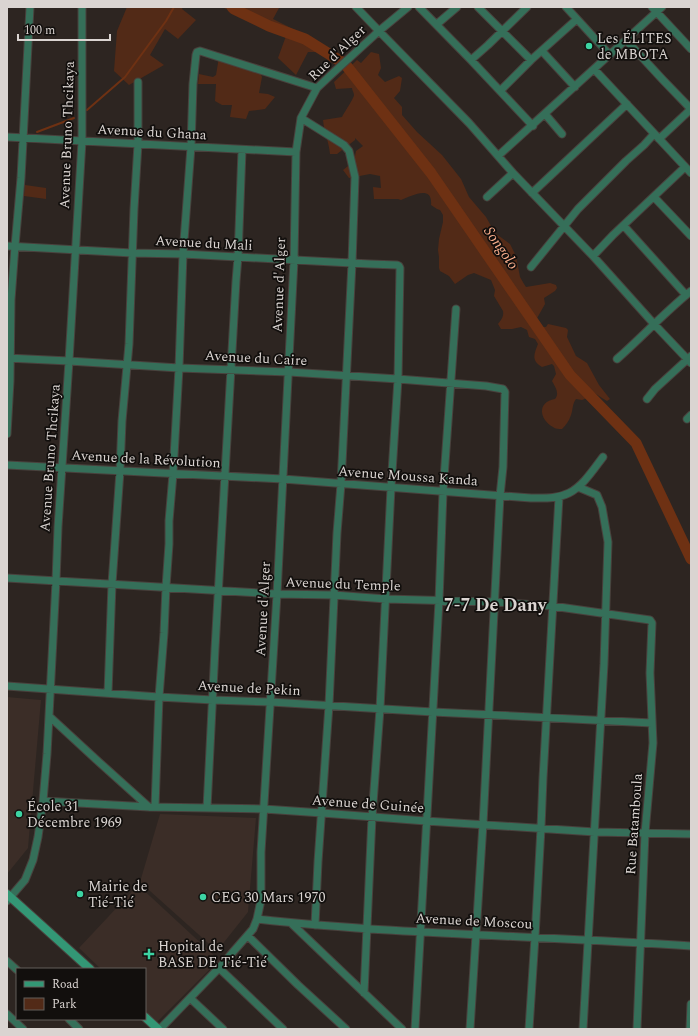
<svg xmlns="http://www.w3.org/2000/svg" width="698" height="1036" font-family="Spectral,serif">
<rect width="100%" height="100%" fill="#2d2521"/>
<!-- built -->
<path fill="#3b2d27" d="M7 697 41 700 28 848 7 874Z
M160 814 256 818 248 912 217 951 140 882Z
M138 885 219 960 156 1023 145 1012V969H101L79 948Z"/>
<!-- green -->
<path fill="#522a17" d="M127 7H183L182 9 196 20 178 39 165 29 150 55 164 65 129 85 114 71 117 31Z
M222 7H277L279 8 273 19 297 31 339 57 336 60 319 52H308L296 75 278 58 286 36Z
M371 52 379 54 381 68 378 75 385 82 399 76 402 78 400 91 394 98 402 107V115L417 132 442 155 461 179 469 197 486 217 495 233 510 244 516 256 520 277 524 284 526 287 550 283 556 285 557 288 555 291 544 298 545 304 536 320 537 323 543 327H546L548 324 566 328 568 330 567 337 576 356 587 363 599 385 610 399 607 401C592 392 575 378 565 364 563 361 562 356 560 353 555 343 548 336 540 329L499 266 489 255 462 211 451 198 445 186 438 179 433 168 418 152 401 132 400 138 408 148 413 152 446 196C451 206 458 213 464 222 466 226 467 232 470 236 479 246 487 254 492 266L545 339 567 373 578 387 592 396 582 400 576 399C572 404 573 410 571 415 569 421 566 425 562 429 559 429 555 429 553 427 539 419 537 402 555 399 560 393 555 387 552 381L556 374 554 366 552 364 542 367C531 361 534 354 538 344L535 339 529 337 527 330 521 327 512 329H501L498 324C501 320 504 317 503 311L494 296 495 290 491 280 474 273 468 275 455 284 449 276 440 271 439 268V257L438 250 439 239 443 222V215L440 210 437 209 431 205C433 184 411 196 401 200L398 199H374L373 187 381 188 380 176 370 174 349 178 343 170 354 161 356 151 363 146 355 138V140L337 154H330C329 143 324 131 323 120L342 117C344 113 354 98 354 95 354 93 352 90 352 88L336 89 334 82 357 60 361 63Z
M219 57 260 72 262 77 259 93 268 94 275 97 265 109 249 111 246 119 230 117 232 105H222L215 101 216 84H198L199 74 213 77 216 75Z
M25 185 46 188V199L24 196Z"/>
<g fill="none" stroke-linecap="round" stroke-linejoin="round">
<!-- stream -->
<path stroke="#6e3113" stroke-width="2" d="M87 110 125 77 166 21 174 7
M37 132 74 118"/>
<!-- river -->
<path stroke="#6e3113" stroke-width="11" d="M232 7 234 9 269 26 305 39 345 64 431 173 570 375 636 443 691 559"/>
<defs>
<path id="street" d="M356 7 379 31 469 123 513 173 593 256 654 324 691 363
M419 7 471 60 533 126
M478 7 531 60
M566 7 610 55
M652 7 691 49
M437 24 457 7
M626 40 663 80 691 109 659 139
M542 51 575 87
M471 60 488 45 527 7
M594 69 691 173
M500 91 531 60 577 19
M545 114 562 134
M301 118 344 145 349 151 355 177 352 263 341 484 337 533 329 705 318 862 315 925
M7 137 296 152
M498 156 662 7
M532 193 627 104
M487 197 513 173
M654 197 691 236
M624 226 686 295
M7 246 132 253 183 254 370 264 397 265 399 266 400 268 398 379 391 488 380 709 372 817 364 993
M593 256 613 235 685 167
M531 267 578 209 626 161 644 145 654 134
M7 358 69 361 179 368 289 372 398 379 486 386 503 389 505 392 503 467 500 496 483 824 470 1029
M617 359C642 337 665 312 691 291
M647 399 655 389 691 356
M687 419 691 415
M7 434 10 381 11 300 15 246 21 178 30 7
M7 465 283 479 531 498C544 498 557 499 569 493 583 486 593 470 603 457
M578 487 597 495 602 507 608 542 604 664 583 1029
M7 578 277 594 334 595 386 599 495 602 552 606 650 620 652 623 650 673 653 743 645 833 637 1029
M7 686 159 697 213 700 271 702 433 712 652 723
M108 693 112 584 120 471 122 421 129 344 134 209 138 144V82
M49 716 100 763 149 807
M43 801 149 807 264 809 322 813 426 821 595 832 691 834
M155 807 159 697 164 633 166 587 169 544V521L173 474 179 368 183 254 191 147 193 84 196 55 197 52 200 51 317 88
M207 808 215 649 236 281 238 257 242 150
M7 901 25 880 33 860 38 837 43 801 47 754 56 581 58 527 69 361 82 141V7
M257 919C401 935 546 936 691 946
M291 923 402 1029
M248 936 298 985 346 1029
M7 961 17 970
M219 968 283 1029
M190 998 223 1029
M7 1014 23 1029
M69 1019 79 1029
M160 1029 219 968 253 929 257 919 261 900V852L277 594 294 260 296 152 301 118 317 88 334 72 379 31 408 7
M415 1029 439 601 443 492 456 309
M529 1029 535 937 541 828 543 778 559 497
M690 1029 691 1004"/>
<path id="secondary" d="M7 894 90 969
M145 1017 158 1029"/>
</defs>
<!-- street casing -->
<use href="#street" stroke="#49413d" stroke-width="9"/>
<!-- secondary casing -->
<use href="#secondary" stroke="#49413d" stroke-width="10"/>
<!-- street -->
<use href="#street" stroke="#356f59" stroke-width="7"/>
<!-- secondary -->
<use href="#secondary" stroke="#339775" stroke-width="8"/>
</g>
<!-- markers -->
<g fill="#3dd4a3" stroke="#120f0d" stroke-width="1.5">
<circle cx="589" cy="46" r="4"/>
<circle cx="19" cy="814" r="4"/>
<circle cx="80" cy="894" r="4"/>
<circle cx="203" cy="897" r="4"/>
<path d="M147 948h4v4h4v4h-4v4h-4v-4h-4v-4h4z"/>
</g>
<g text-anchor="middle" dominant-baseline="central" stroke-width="3.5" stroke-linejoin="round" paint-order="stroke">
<!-- poi labels -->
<g font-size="14" fill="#dad4d1" stroke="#120f0d" text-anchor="start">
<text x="597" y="38">Les ÉLITES<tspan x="597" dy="16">de MBOTA</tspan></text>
<text x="27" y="806">École 31<tspan x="27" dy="16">Décembre 1969</tspan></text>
<text x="88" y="886">Mairie de<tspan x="88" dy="16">Tié-Tié</tspan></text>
<text x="211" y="897">CEG 30 Mars 1970</text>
<text x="158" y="946">Hopital de<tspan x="158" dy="16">BASE DE Tié-Tié</tspan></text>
</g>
<!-- street labels -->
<g font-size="14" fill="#dad4d1" stroke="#120f0d">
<text transform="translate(337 53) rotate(-44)">Rue d'Alger</text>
<text transform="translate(152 132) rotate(3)">Avenue du Ghana</text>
<text transform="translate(67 135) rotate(-88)">Avenue Bruno Thcikaya</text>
<text transform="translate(204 243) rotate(3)">Avenue du Mali</text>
<text transform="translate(279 285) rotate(-88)">Avenue d'Alger</text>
<text transform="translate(256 358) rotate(3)">Avenue du Caire</text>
<text transform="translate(50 458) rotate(-86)">Avenue Bruno Thcikaya</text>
<text transform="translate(146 459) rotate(3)">Avenue de la Révolution</text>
<text transform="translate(408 476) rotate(4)">Avenue Moussa Kanda</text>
<text transform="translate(343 584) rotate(2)">Avenue du Temple</text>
<text transform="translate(263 609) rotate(-87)">Avenue d'Alger</text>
<text transform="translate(249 688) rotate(3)">Avenue de Pekin</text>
<text transform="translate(368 804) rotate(4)">Avenue de Guinée</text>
<text transform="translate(634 824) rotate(-86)">Rue Batamboula</text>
<text transform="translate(474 921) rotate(3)">Avenue de Moscou</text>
</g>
<!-- water labels -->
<g font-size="15" font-style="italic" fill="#fbaf8d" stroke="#120f0d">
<text transform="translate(501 248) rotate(55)">Songolo</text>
</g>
<!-- district labels -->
<g font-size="18" font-weight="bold" fill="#dad4d1" stroke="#120f0d">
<text x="495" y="605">7-7 De Dany</text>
</g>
</g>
<!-- border -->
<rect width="698" height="1036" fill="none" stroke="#dad4d1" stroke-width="16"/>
<!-- legend -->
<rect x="16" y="968" width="130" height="52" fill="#120f0d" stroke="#625e5b"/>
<rect x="24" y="981" width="20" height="6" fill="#339775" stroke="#625e5b"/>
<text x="52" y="988" font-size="12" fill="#dad4d1">Road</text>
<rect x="24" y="998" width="20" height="12" fill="#522a17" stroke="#625e5b"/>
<text x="52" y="1008" font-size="12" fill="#dad4d1">Park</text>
<!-- scale -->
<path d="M18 34v6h92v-6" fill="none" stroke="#dad4d1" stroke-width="2"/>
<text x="24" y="34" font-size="12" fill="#dad4d1" stroke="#120f0d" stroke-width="3" paint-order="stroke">100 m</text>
</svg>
